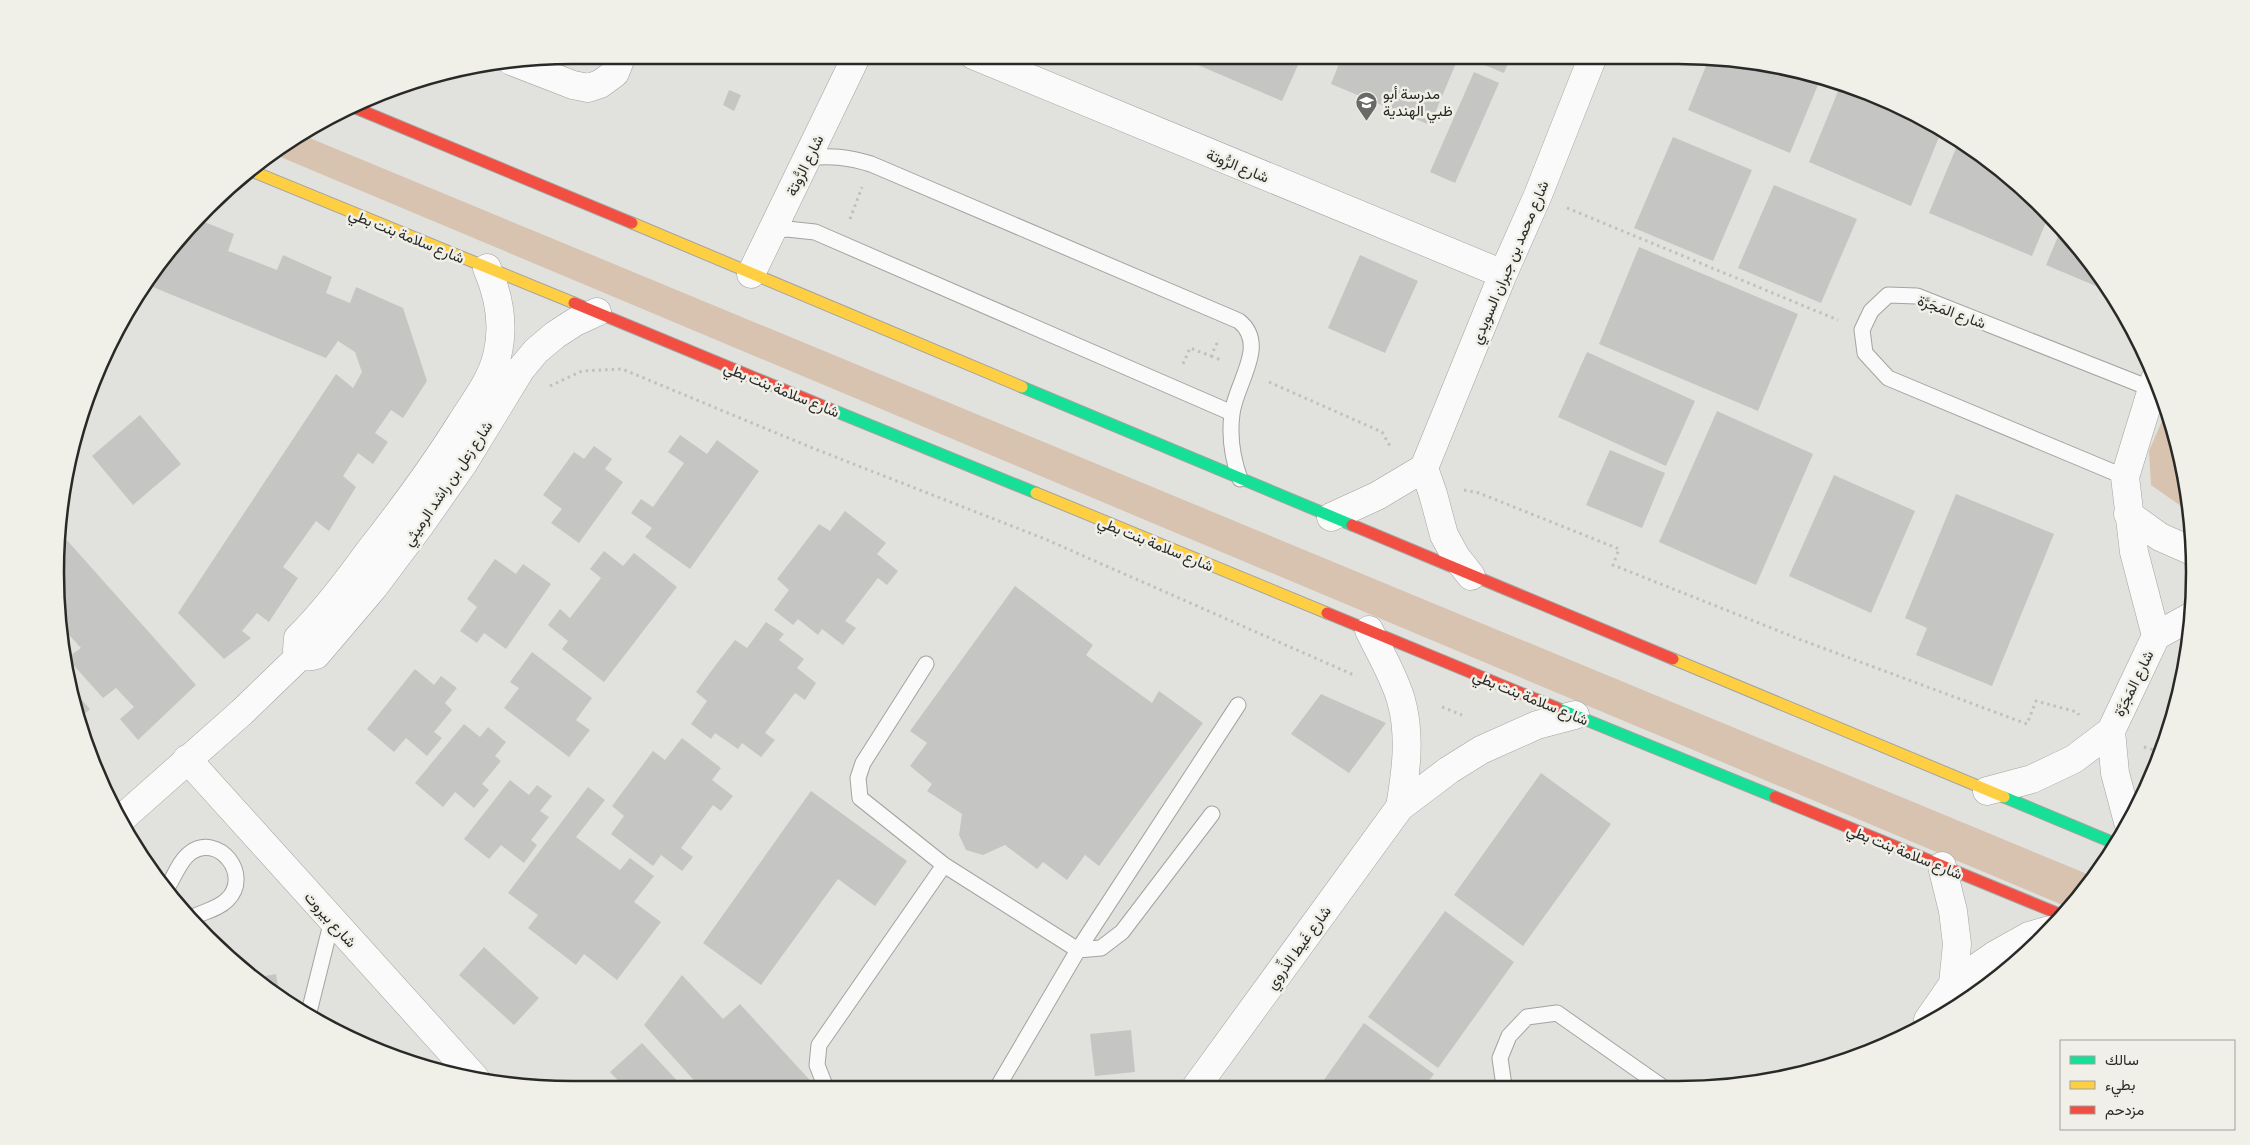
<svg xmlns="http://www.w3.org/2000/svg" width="2250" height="1145" font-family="Commissioner,Vazirmatn,sans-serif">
<rect width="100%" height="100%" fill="#e1e1dd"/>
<!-- green -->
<path fill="#d8c3b0" d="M300 134 2092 876 2070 908 2065 906 271 153Z
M2168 407 2191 505V513L2151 485 2149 451Z"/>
<!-- building -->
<path fill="#c5c6c3" d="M1177 56H1302L1282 101Z
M1342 56H1459L1430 125 1331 84Z
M1479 56H1511L1504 73 1477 62Z
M1710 56 1797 70 1820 80 1790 153 1688 110Z
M1474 72 1499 83 1455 183 1430 172Z
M1839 89 1941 132 1911 206 1809 162Z
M729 90 741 95 734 111 723 105Z
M1673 137 1752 170 1713 261 1634 228Z
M1959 141 1992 162 2049 215 2032 256 1929 213Z
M1774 185 1857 219 1821 303 1738 268Z
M197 219 234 234 228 251 277 270 283 255 332 277 326 293 350 303 356 287 403 308 427 381 403 418 391 410 375 433 388 442 373 464 358 453 343 476 356 487 329 531 316 521 283 567 298 578 269 622 257 613 242 631 251 638 224 659 178 613 336 374 353 388 362 372 355 352 338 341 326 358 143 283 184 231Z
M2062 227 2066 231 2110 292 2046 265Z
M1639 247 1798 314 1758 411 1599 344Z
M1360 255 1418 281 1385 353 1328 328Z
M1587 352 1695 401 1666 466 1558 417Z
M1717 411 1813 454 1756 585 1659 542Z
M140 415 181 464 133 505 92 456Z
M680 435 707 454 717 440 759 471 690 569 645 537 652 528 631 513 641 499 653 507 684 463 668 452Z
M594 446 612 459 605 469 623 482 579 543 551 523 562 509 543 495 574 452 584 459Z
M1610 450 1665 473 1642 528 1586 505Z
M1834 475 1915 511 1871 613 1789 576Z
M1956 494 2054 534 1992 686 1916 655 1927 628 1905 618Z
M845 511 886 543 877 554 898 571 887 585 878 578 845 621 856 628 843 645 822 629 818 635 798 619 793 625 774 610 789 590 777 579 819 524 830 531Z
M57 529 196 685 138 740 120 719 134 707 116 688 103 698 67 658 81 648 59 624Z
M604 551 623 566 634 553 677 587 604 682 562 649 568 641 548 625 560 609 570 618 601 578 590 569Z
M495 559 516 574 523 564 551 584 506 649 484 633 477 643 460 631 477 607 467 599Z
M1015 586 1093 645 1086 655 1152 703 1159 691 1203 723 1099 866 1085 855 1067 880 1043 862 1037 869 1005 845 983 855 966 850 959 835 962 814 927 791 932 784 910 766 927 743 910 731Z
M766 622 784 634 779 640 804 659 797 668 816 683 805 700 795 693 765 733 775 740 761 757 742 743 738 749 715 733 711 739 691 724 707 701 696 692 715 666 735 640 747 648Z
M532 652 592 698 576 720 590 730 569 757 504 708 519 688 510 682Z
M415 669 434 685 441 676 457 688 445 703 452 710 434 732 442 738 427 756 406 738 394 752 367 729Z
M70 687 90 709 78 720 71 688Z
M1321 694 1386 723 1349 773 1291 734Z
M464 724 480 737 488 727 506 742 495 756 501 761 482 784 489 790 474 808 455 792 443 807 415 783Z
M682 738 721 768 712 780 733 796 721 811 713 805 681 848 693 857 682 871 661 855 653 866 611 834 624 816 612 806 653 751 665 760Z
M1541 773 1611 824 1523 946 1454 895Z
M510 780 529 795 537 785 552 796 540 811 549 817 531 840 537 845 524 863 501 845 489 859 464 839Z
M588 787 605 800 576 837 620 870 630 858 654 876 634 902 661 922 617 980 584 954 576 965 528 928 538 915 508 893Z
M811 791 907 861 875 906 838 879 761 985 703 943Z
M1445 911 1514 962 1438 1068 1368 1017Z
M484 947 539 998 514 1025 459 975Z
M276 974 280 999 254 978Z
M682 975 723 1019 740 1004 817 1088H701L644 1025Z
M1364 1023 1434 1074 1425 1086 1319 1087Z
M1131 1030 1135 1072 1095 1076 1090 1034Z
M642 1043 685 1089H626L610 1072Z"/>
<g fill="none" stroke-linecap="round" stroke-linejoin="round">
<defs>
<path id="lane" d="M807 158C830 155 848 157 871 164L1239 321C1269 345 1235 384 1232 414 1229 437 1232 457 1240 479
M771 232 787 229 815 232 1232 413
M2125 477 1888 378 1865 353 1862 330 1871 311 1888 295 1917 296 2152 389
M926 664 863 763 858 778 860 798 944 865 1078 950 1101 948 1122 932 1212 814
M165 891C173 880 179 861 190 853 218 832 253 875 227 900 217 910 201 912 189 919
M308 1016 332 920
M1504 1086 1500 1058 1509 1036 1527 1017 1557 1013 1661 1086
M826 1088 817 1065 819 1045 944 865
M997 1088 1078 950 1238 705"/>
<path id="street" d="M973 55 1503 274
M511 61 573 85 588 88 600 84 615 73 622 55
M487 268C499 296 505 325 497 356 491 381 474 402 461 423 433 468 401 511 368 553 347 582 324 613 298 638L297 650C303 657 307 658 316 655L373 588 421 524 463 464 521 369 536 351 555 335 575 322 597 312
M751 274 857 55
M2155 379 2125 477 2134 552 2156 636
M1424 468 1433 494 1444 535 1456 557 1471 576
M2128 514 2160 537 2192 551
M1331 517 1377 496 1424 468 1503 274 1538 195 1593 56
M1369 630C1380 653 1394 676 1401 700 1411 735 1406 772 1400 807
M2111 731 2115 773 2128 822
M187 759 475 1078
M1987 791 2032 779 2074 759 2111 731 2156 636 2192 616
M120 820 242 712 301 655
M1942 866 1953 911 1957 944 1953 984
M1928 1020 1953 984 1995 955 2029 936 2050 930
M1196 1087 1400 807 1449 770 1481 750 1537 725 1575 715"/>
<path id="fast" d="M1022 387 1352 525
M830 409 1036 493
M1557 708 1775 797
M2004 797 2114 843"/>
<path id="slow" d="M249 170 574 303
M632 223 1022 387
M1036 493 1327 613
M1673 659 2004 797"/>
<path id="jam" d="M353 107 632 223
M574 303 830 409
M1352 525 1673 659
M1327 613 1557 708
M1775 797 2064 916"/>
</defs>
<!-- lane casing -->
<use href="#lane" stroke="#a3a3a0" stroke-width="17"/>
<!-- street casing -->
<use href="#street" stroke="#a3a3a0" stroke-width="29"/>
<!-- fast casing -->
<use href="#fast" stroke="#a3a3a0" stroke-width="13"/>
<!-- slow casing -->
<use href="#slow" stroke="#a3a3a0" stroke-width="13"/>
<!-- jam casing -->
<use href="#jam" stroke="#a3a3a0" stroke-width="13"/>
<!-- path -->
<path stroke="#c0c0bf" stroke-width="3" stroke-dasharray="2.5 4" stroke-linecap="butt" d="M1567 208 1838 320
M850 219 862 187
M1211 356 1223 361
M1183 364 1190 348 1211 356 1219 339
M1269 382 1382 432 1390 446
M550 386 582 371 622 369 810 447 1045 539 1356 676
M1464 490 1479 493 1619 549 1613 565 1804 641 2027 724 2036 701 2077 712 2079 715
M1442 707 1462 715
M2144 747 2160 752"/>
<!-- lane -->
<use href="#lane" stroke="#fafafa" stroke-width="15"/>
<!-- street -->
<use href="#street" stroke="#fafafa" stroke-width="28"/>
<!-- fast -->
<use href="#fast" stroke="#16e098" stroke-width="11"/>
<!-- slow -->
<use href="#slow" stroke="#ffcf43" stroke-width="11"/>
<!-- jam -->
<use href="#jam" stroke="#f24e42" stroke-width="11"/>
</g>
<!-- icons -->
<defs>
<symbol id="school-pin" viewBox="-11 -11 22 30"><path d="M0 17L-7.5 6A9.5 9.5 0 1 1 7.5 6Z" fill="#696a67" stroke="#f0f0e8"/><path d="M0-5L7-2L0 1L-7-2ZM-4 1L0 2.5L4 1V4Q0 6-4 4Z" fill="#fff"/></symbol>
</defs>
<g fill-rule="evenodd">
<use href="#school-pin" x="1354" y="90" width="25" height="34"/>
</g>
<g text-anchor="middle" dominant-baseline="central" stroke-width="5" stroke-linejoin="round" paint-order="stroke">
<!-- poi labels -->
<g font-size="15" fill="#292a27" stroke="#f0f0e8" text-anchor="start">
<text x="1383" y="93">مدرسة أبو<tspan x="1383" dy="17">ظبي الهندية</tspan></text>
</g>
<!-- street labels -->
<g font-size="15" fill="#292a27" stroke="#f0f0e8">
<text transform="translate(804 165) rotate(-64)">شارع الرُّوتة</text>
<text transform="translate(1238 165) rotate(22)">شارع الرُّوتة</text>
<text transform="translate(407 235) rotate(22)">شارع سلامة بنت بطي</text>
<text transform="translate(1509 262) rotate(-67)">شارع محمد بن جبران السويدي</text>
<text transform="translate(1952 311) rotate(20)">شارع المَجَرَّة</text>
<text transform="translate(782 389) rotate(22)">شارع سلامة بنت بطي</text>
<text transform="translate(447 483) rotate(-56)">شارع زعل بن راشد الرميثي</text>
<text transform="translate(1156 543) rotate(22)">شارع سلامة بنت بطي</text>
<text transform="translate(2133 683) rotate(-64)">شارع المَجَرَّة</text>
<text transform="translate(1531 697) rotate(22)">شارع سلامة بنت بطي</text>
<text transform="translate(1905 851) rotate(22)">شارع سلامة بنت بطي</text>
<text transform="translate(331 919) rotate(48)">شارع بيروت</text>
<text transform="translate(1298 947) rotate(-54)">شارع غَيط الذِّروي</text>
</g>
</g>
<!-- crop -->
<path d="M0 0H2250V1145H0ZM572 64H1678A508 508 0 0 1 2186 572V573A508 508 0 0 1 1678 1081H572A508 508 0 0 1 64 573V572A508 508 0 0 1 572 64Z" fill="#f0f0e8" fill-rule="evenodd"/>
<path fill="none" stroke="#292a27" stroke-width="2.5" d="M572 64H1678A508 508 0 0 1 2186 572V573A508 508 0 0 1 1678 1081H572A508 508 0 0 1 64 573V572A508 508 0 0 1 572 64Z"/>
<!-- legend -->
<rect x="2060" y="1040" width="175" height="90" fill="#f0f0e8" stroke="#a0a19b"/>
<rect x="2070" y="1056" width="25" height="8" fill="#16e098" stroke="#a0a19b"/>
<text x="2105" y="1065" font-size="15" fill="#292a27">سالك</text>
<rect x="2070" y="1081" width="25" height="8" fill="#ffcf43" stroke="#a0a19b"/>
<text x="2105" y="1090" font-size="15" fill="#292a27">بطيء</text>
<rect x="2070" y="1106" width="25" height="8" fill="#f24e42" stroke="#a0a19b"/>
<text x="2105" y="1115" font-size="15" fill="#292a27">مزدحم</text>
</svg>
